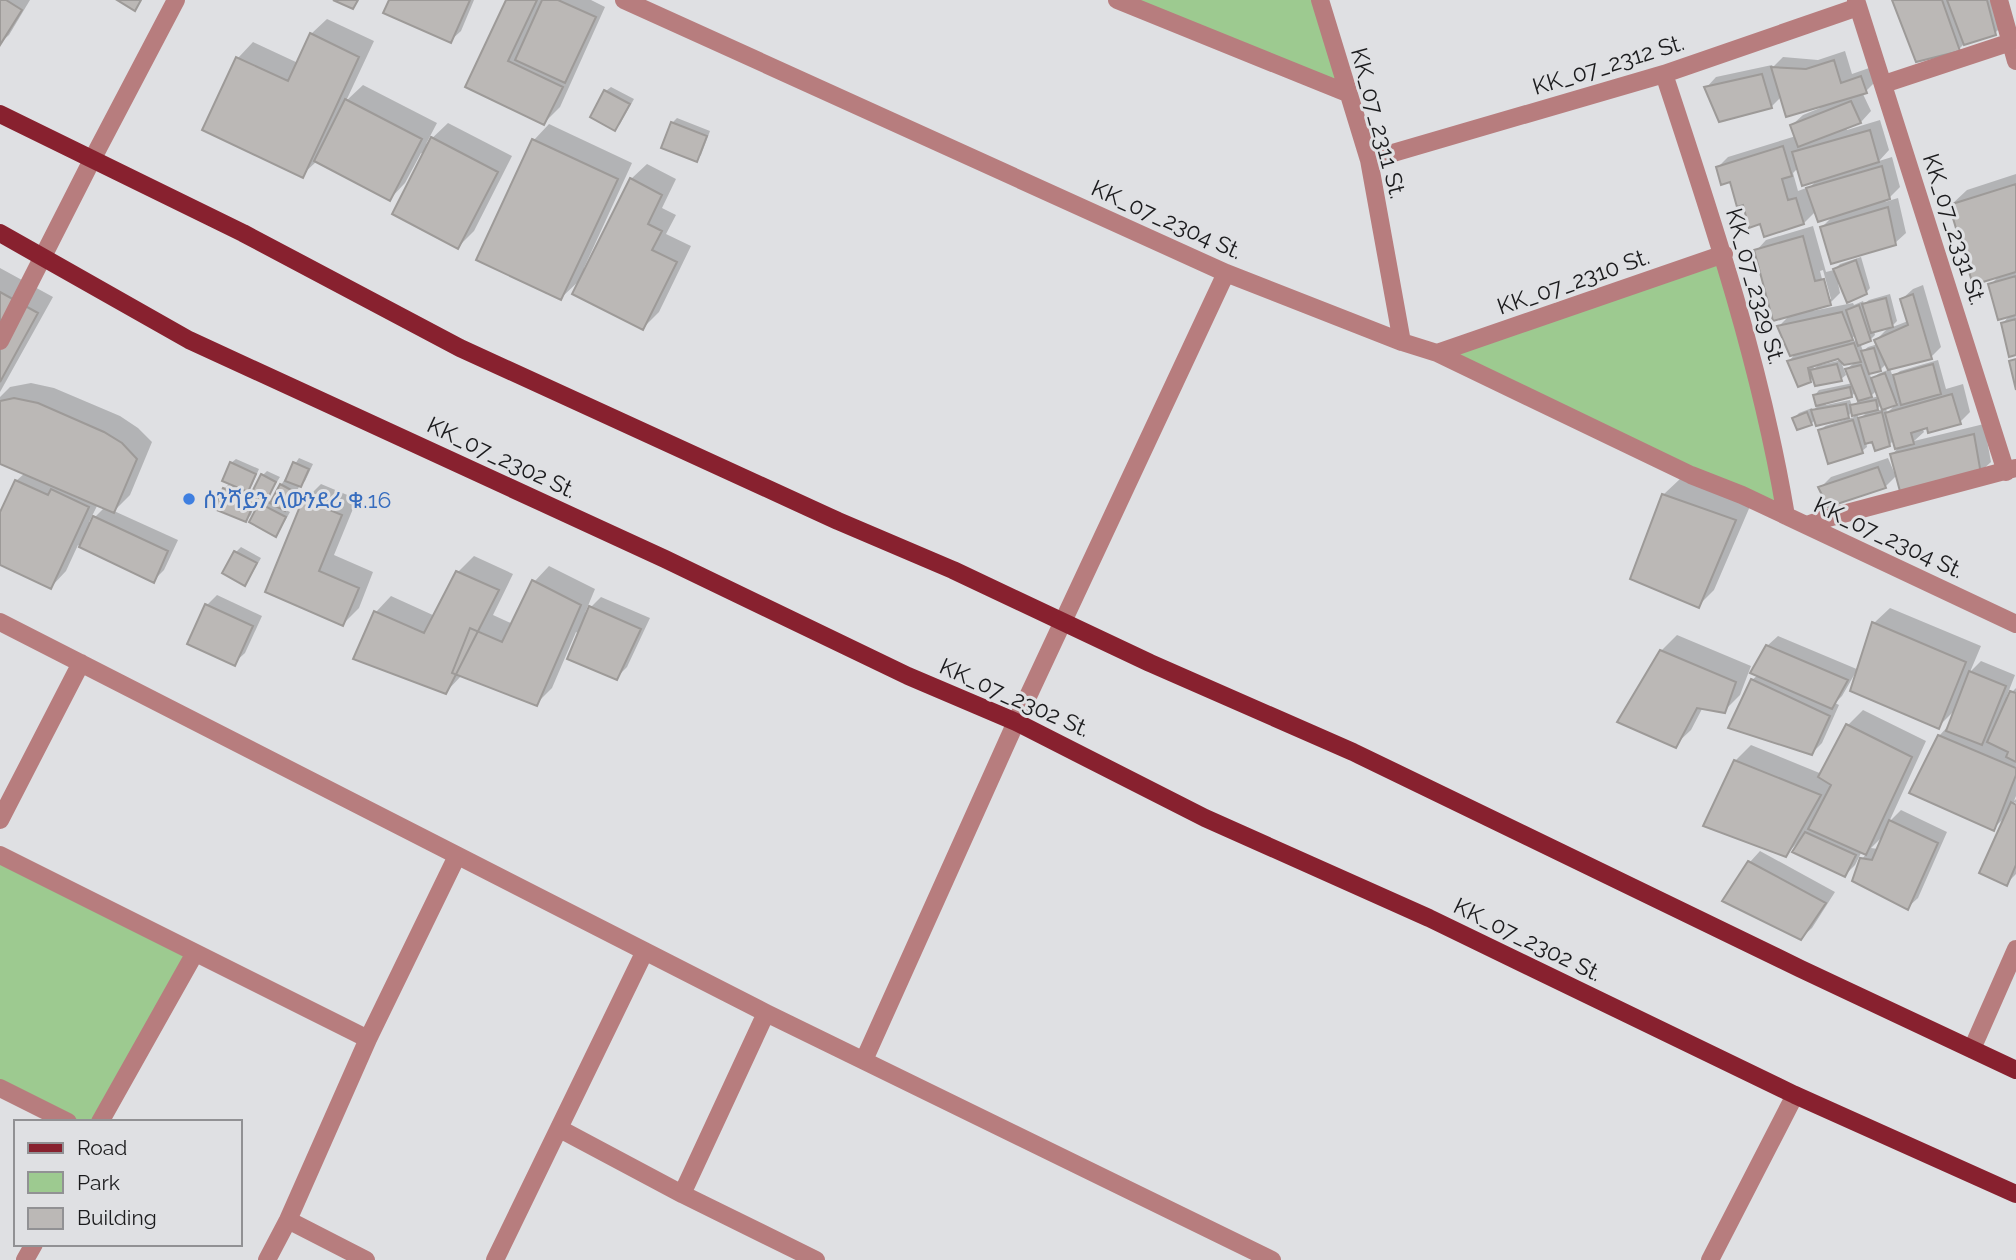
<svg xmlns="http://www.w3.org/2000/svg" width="2016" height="1260" font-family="Raleway,'Noto Sans Ethiopic',sans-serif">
<rect width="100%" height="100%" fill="#dfe0e3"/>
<!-- green -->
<path fill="#9dca90" d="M1117 0H1320L1347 93Z
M1724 254 1786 516 1437 353Z
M0 855 195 953 100 1122H68L0 1088Z"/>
<!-- shadow -->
<path fill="#0003" fill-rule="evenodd" d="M0 0H30L9 35 0 43Z
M391 0H474L461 31 450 41Z
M508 0H591L605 7 560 107 544 123 467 87Z
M1894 0H2000L2006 22 1995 33 1966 42 1959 49Z
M327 19 374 41 346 101 363 85 437 123 426 144 448 123 512 156 474 231 458 247 424 154 421 153 405 183 390 199 317 161 302 175 204 129 238 58 253 42 298 63 311 34Z
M1845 51 1852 74 1872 67 1876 81 1866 91 1862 92 1871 111 1861 122 1846 127 1847 130 1880 120 1889 150 1879 161 1892 157 1900 187 1885 202 1898 198 1906 233 1895 243 1822 227 1835 214 1816 211 1804 223 1761 222 1731 179 1718 167 1728 157 1796 136 1792 125 1803 115 1820 108 1819 105 1782 96 1771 107 1706 88 1716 77 1772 65 1773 67 1783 57 1818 60ZM1799 167 1817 180 1807 190 1806 188 1798 191 1793 173Z
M611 87 634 99 620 124 615 129 606 91Z
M677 118 710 131 701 155 697 160 672 123Z
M549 124 632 163 584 268 586 269 631 179 647 164 676 179 662 208 676 215 666 234 691 246 659 312 643 328 582 278 561 298 478 260 534 140Z
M2016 174V353L2003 323 2011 314 1990 285 2000 275 1951 205 1967 190Z
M1813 226 1826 272 1834 270 1840 264 1861 257 1870 288 1866 293 1840 282 1838 283 1840 293 1830 303 1811 308 1812 311 1853 303 1854 305 1863 301 1864 304 1869 300 1890 294 1897 321 1890 328 1908 321 1902 299 1913 289 1923 285 1941 347 1931 357 1887 363 1881 369 1869 372 1872 380 1878 374 1890 369 1893 377 1900 371 1938 360 1946 389 1963 384 1970 412 1960 422 1922 428 1924 432 1914 441 1984 424 1991 462 1980 472 1897 475 1885 487H1821L1831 477 1888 458 1894 472H1896L1892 455 1897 449 1894 440 1889 445 1874 440 1866 442 1867 447 1862 451 1820 431 1825 426 1854 417 1853 411 1848 416 1816 419 1811 424 1794 418 1799 413 1812 408 1813 411 1821 402 1815 395 1819 390 1853 383 1847 369 1855 362 1842 364 1846 375 1841 379 1814 377 1810 381 1789 361 1797 352 1779 326 1791 314 1756 251 1766 240ZM1823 270 1831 299H1827L1820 271ZM1890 326 1876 340 1878 344 1868 347 1863 351 1860 343 1870 340 1875 335 1874 331ZM1856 334 1858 340 1849 342ZM1838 357 1842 360 1820 365 1819 364 1814 369 1813 365ZM1877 390 1879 396 1868 399ZM1856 391 1860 400 1852 406 1850 400 1826 405 1825 402 1852 396ZM1898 402 1887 413 1886 407ZM1882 404 1884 409 1875 411ZM1868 411 1859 420 1857 413Z
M0 268 53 297 0 392Z
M31 383 54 388 120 416 138 428 152 442 130 495 114 511 178 540 164 570 154 580 78 545 66 571 51 587 0 563V516L16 481 25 473 0 462V397L10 387ZM98 504 105 507 90 522H89Z
M299 458 313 464 305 481 300 485 290 504 284 509 290 512 280 530 276 534 252 521 265 500 258 496 251 515 246 520 224 489 230 483 231 463 236 459 259 469 252 485 246 491 253 494 263 475 267 471 280 477 266 499 272 503 281 485Z
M1680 479 1751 504 1714 590 1698 606 1632 578 1664 494Z
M321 484 357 499 334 555 373 572 359 608 343 624 267 592 305 500Z
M241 547 261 558 249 579 244 583 225 572 236 552Z
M474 556 513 574 493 615 513 624 534 582 549 566 595 589 585 613 601 597 650 618 627 667 616 678 579 634 576 632 552 688 536 704 462 675 446 692 376 612 391 596 435 616 458 572Z
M217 595 262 616 245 653 234 663 207 605Z
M1890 608 1981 646 1970 672 1981 661 2015 675 2006 698 2016 688V796L2014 801 2016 799V803L2014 802 2016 806V874L2006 884V816L1994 828 1939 736 1950 724 1956 709 1939 726 1857 670 1842 696 1835 703 1839 705 1822 743 1812 753 1752 680 1758 675 1767 646 1778 636 1859 670 1874 623Z
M1677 635 1751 666 1740 695 1724 711 1703 707 1691 730 1675 745 1661 651Z
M1863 710 1926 741 1889 822 1901 810 1947 832 1918 898 1907 908 1862 859 1867 853 1862 851 1855 865 1845 875 1799 841 1786 855 1735 761 1751 745 1822 774 1848 725ZM1884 835 1878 849 1871 848Z
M1760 851 1835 892 1812 928 1801 938 1724 901 1750 862Z"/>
<!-- building -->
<path fill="#bbb8b6" stroke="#9d9a98" stroke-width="2" d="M0 0H6L22 10 0 45Z
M117 0H141L135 11Z
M333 0H358L353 9Z
M389 0H470L451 43 383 13Z
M506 0H537L508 61 563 87 544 125 465 87Z
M542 0H558L596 17 565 83 515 60Z
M1892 0H1942L1960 51 1916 62Z
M1947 0H1987L1996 35 1964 45Z
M310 33 359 57 303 178 202 130 236 57 288 81Z
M1834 60 1841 83 1861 76 1867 93 1786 117 1771 67 1806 69Z
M1762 74 1772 108 1719 122 1704 87Z
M604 90 630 104 615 131 590 117Z
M345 99 422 139 390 201 314 161Z
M1851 101 1861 123 1798 147 1790 125Z
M671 122 707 136 697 162 661 148Z
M1870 130 1879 162 1802 186 1792 152Z
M431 137 498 172 458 249 392 214Z
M532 139 618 179 561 300 476 260Z
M1783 146 1792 176 1782 179 1788 200 1796 198 1804 224 1764 237 1760 224 1749 228 1743 205 1737 207 1730 182 1721 185 1716 167Z
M1882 166 1890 199 1818 222 1806 188Z
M630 178 662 195 648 224 662 231 652 250 677 262 643 330 572 294Z
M2016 184V272L1973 285 1949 205Z
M1888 207 1896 245 1831 264 1820 227Z
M1803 236 1815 281 1824 279 1831 305 1773 321 1754 250Z
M1856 260 1867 294 1847 303 1833 269Z
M2016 276V315L1998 320 1988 284Z
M0 292 38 313 0 382Z
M1913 294 1932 359 1888 370 1874 340 1908 325 1900 299Z
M1886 298 1893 327 1871 333 1862 304Z
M1859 305 1871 341 1858 346 1846 310Z
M1842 312 1853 340 1790 356 1777 326Z
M2016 319V355L2009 357 2001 323Z
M1854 343 1861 362 1844 365 1838 359 1808 368 1811 382 1798 387 1787 361Z
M1874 348 1881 371 1869 374 1861 351Z
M2016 359V390L2009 361Z
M1837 364 1842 381 1815 386 1810 370Z
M1933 364 1941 394 1901 405 1893 375Z
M1861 365 1872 397 1858 401 1845 369Z
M1885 373 1897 405 1882 410 1871 378Z
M1850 387 1852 397 1816 406 1813 395Z
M1952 394 1961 424 1928 433 1927 428 1911 433 1914 444 1895 449 1885 413Z
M14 398 38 403 104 432 122 443 137 459 114 513 0 464V401Z
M1876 400 1878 410 1852 416 1850 405Z
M1846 404 1849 418 1816 426 1811 410Z
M1807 412 1812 425 1797 430 1792 418Z
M1882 412 1890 446 1875 451 1872 442 1865 444 1858 418Z
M1853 420 1863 453 1828 464 1818 430Z
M1974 434 1981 474 1901 495 1890 454Z
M230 462 256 474 248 492 222 481Z
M293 462 309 469 301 487 285 481Z
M1878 467 1886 488 1828 507 1818 487Z
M261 474 276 482 266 502 251 494Z
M15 480 48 495 51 489 89 507 51 589 0 565V512Z
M280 484 295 492 285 511 270 503Z
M223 488 255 501 246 522 214 509Z
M1662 494 1736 520 1699 608 1630 579Z
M303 499 342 515 319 571 359 588 343 626 265 592Z
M259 503 286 517 276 537 249 522Z
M93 516 168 551 154 583 79 547Z
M234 551 257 563 245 586 222 573Z
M456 571 499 590 446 694 353 659 374 611 424 633Z
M532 580 581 605 537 706 452 673 470 628 502 642Z
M205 604 253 626 235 666 187 644Z
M589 606 641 629 617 680 567 659Z
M1872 622 1966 662 1939 729 1850 691Z
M1766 645 1848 680 1832 709 1750 673Z
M1660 650 1736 682 1725 713 1697 708 1676 748 1617 722Z
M1969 671 2006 686 1982 745 1946 731Z
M1751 679 1830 716 1812 755 1728 728Z
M2010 691 2016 693V762L2006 757 2008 752 1987 742Z
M1846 724 1912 757 1866 855 1808 829 1831 785 1818 777Z
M1938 735 2016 768V775L1994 831 1909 793Z
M1734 760 1821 795 1786 857 1703 826Z
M2011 802 2016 805V865L2007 886 1979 873Z
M1889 820 1938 843 1908 910 1852 881 1860 858 1872 860Z
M1805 832 1856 855 1845 877 1792 852Z
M1748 861 1826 903 1801 940 1722 901Z"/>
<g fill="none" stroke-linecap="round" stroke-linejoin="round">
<!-- minor -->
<path stroke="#b77d7e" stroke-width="18" d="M624 0 1226 273 1402 342 1437 353 1691 475 1742 495 2016 624
M1117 0 1347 93
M1320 0 1369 160 1402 342
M1856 0 2006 472
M1999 0 2016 61
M1664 74C1712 219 1761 365 1786 516
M1884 84 2011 42
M1369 160 1664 74 1858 7
M0 341 92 160 176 0
M1437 353 1724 254
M1807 525 1824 519 2016 468
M0 622 766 1013 1272 1260
M0 820 81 663
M0 855 368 1039
M1972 1049 2016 949
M864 1060 1016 722 1226 273
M0 1088 68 1122
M100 1122 195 953
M560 1129 682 1194 816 1260
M682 1194 766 1013
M288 1220 366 1260
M25 1260 34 1244
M267 1260 288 1220 368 1039 457 856
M495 1260 645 951
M1710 1260 1795 1095"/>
<!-- primary -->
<path stroke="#88212f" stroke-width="18" d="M0 114 243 233 460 348 838 521 953 570 1150 663 1353 752 1801 969 2016 1070
M0 233 189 340 665 559 908 676 1016 722 1205 818 1429 918 1795 1095 2016 1194"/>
</g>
<!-- markers -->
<circle fill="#3f7fe0" stroke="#dfe0e3" stroke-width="2.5" cx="189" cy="499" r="7"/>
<g text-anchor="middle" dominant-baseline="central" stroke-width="6" stroke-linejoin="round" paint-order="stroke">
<!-- street labels -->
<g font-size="23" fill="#1b1b1d" stroke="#dfe0e3">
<text transform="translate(1608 64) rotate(-17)">KK_07_2312 St.</text>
<text transform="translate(1379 123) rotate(75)">KK_07_2311 St.</text>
<text transform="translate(1167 219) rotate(24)">KK_07_2304 St.</text>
<text transform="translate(1955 229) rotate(72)">KK_07_2331 St.</text>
<text transform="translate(1573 281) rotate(-19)">KK_07_2310 St.</text>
<text transform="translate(1756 286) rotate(74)">KK_07_2329 St.</text>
<text transform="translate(502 457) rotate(25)">KK_07_2302 St.</text>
<text transform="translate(1889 537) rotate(25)">KK_07_2304 St.</text>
<text transform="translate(1015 697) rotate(24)">KK_07_2302 St.</text>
<text transform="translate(1528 939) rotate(26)">KK_07_2302 St.</text>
</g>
<!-- shop labels -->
<g font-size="23" fill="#366cbe" stroke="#dfe0e3" text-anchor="start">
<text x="203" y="499">ሰንሻይን ላውንደሪ ቁ.16</text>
</g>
</g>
<!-- legend -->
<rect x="14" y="1120" width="228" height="126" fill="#dfe0e3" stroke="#919194" stroke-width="2"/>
<rect x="28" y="1143" width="35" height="10" fill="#88212f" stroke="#919194" stroke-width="2"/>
<text x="77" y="1155" font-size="21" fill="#1b1b1d">Road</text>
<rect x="28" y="1172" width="35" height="21" fill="#9dca90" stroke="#919194" stroke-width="2"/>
<text x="77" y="1190" font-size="21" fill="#1b1b1d">Park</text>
<rect x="28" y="1208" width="35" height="21" fill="#bbb8b6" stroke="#919194" stroke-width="2"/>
<text x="77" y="1225" font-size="21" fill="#1b1b1d">Building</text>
</svg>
